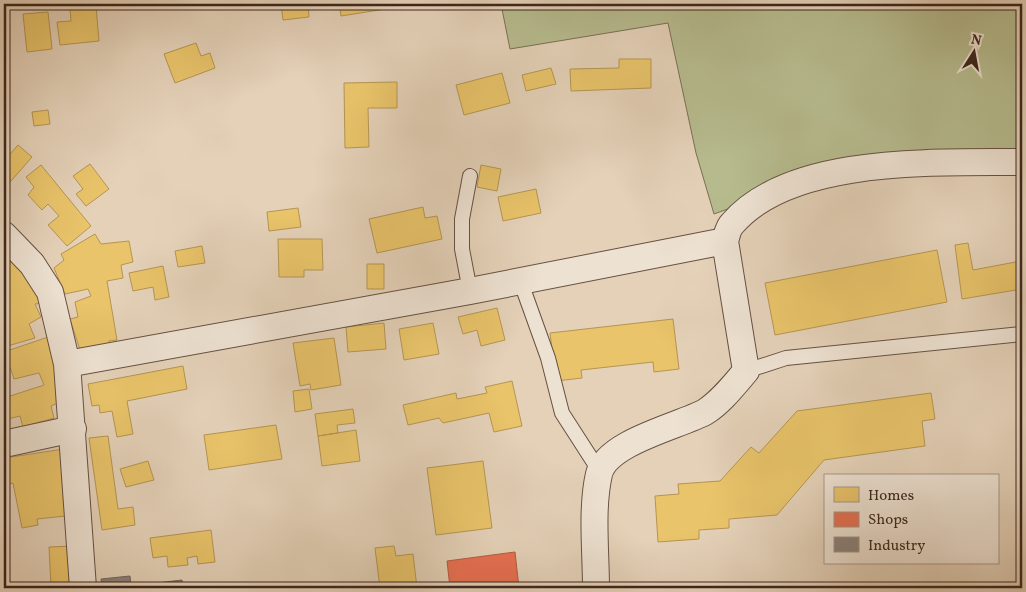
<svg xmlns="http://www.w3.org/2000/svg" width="1026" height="592" font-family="Vollkorn,serif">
<rect width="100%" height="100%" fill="#e4d1b8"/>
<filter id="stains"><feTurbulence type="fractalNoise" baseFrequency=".004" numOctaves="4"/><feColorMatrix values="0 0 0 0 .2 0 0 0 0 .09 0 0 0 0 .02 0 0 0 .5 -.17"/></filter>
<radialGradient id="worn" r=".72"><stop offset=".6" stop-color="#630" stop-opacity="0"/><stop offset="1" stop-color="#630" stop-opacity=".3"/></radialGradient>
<!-- green -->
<path fill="#b6bb8e" stroke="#797055" d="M501 4H1022V165L910 163 772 193 714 214 696 153 668 23 510 49Z"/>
<!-- homes -->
<path fill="#e9c46a" stroke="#b59553" d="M281 4H308L309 17 283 20Z
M339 4H398V7L341 16Z
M96 6 99 41 60 45 57 22 71 21 70 9Z
M48 12 52 49 27 52 23 14Z
M196 43 201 56 210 53 215 68 175 83 164 54Z
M619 59H651V88L571 91 570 69 619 68Z
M551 68 556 84 526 91 522 75Z
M502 73 510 103 464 115 456 85Z
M397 82V108H368L369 147 345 148 344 83Z
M48 110 50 124 34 126 32 112Z
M18 145 32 157 4 189V161Z
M90 164 109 189 86 206 76 194 83 189 73 176Z
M41 165 91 226 67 246 48 225 59 216 48 204 42 210 28 195 34 187 26 177Z
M481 165 501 169 497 191 477 187Z
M536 189 541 213 503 221 498 197Z
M423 207 425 218 437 216 442 239 377 253 369 219Z
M298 208 301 227 269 231 267 212Z
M95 234 101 244 129 241 133 262 121 265 123 278 107 281 117 340 109 341 110 346 82 356 70 319 78 317 75 302 91 296 88 289 65 294 54 268 64 260 61 254Z
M278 239H322L323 270H304V277H279Z
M968 243 973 270 1021 261 1022 289 962 299 955 245Z
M202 246 205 263 178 267 175 251Z
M937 250 947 302 775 335 765 283Z
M17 255 44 303 35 304 41 317 29 324 35 338 4 347V261Z
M367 264H384V289H367Z
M163 266 169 297 155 300 153 287 133 291 129 273Z
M497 308 505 340 481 346 477 330 463 334 458 317Z
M673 319 679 369 654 372 653 362 581 370 582 378 556 381 550 333Z
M384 323 386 349 348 352 346 327Z
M433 323 439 354 404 360 399 329Z
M51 336 65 400 51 406 54 418 23 427 20 416 4 420V398L44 385 39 373 14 379 10 367 4 370V352Z
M334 338 341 385 311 390 310 384 300 386 293 343Z
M183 366 187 389 127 401 133 434 117 437 112 411 100 413 99 405 92 406 88 384Z
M512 381 522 426 494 432 489 413 443 423 439 418 408 425 403 405 456 393 457 399 487 393 485 387Z
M309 389 312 409 295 412 293 391Z
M931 393 935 419 922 421 925 446 824 460 777 515 729 519V528L699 530V539L658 542 655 496 679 494 678 484 720 481 751 447 759 453 797 411Z
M353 409 355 423 337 425 338 433 318 436 315 414Z
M276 425 282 459 209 470 204 435Z
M356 430 360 461 322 466 318 436Z
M108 436 118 509 133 507 135 525 102 530 89 438Z
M64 449 75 515 37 519 38 525 22 528 13 483 5 485 9 500 4 502V458Z
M148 461 154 480 126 487 120 469Z
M483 461 492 528 436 535 427 468Z
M4 514 9 543 8 588H4Z
M211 530 215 562 198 564 197 556 187 558 188 565 168 567 167 556 153 558 150 538Z
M73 546 74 588H64L63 586 51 587 49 547Z
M394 546 396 556 413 554 417 588H380L375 548Z"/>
<!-- shops -->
<path fill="#e76f51" stroke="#b45941" d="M515 552 519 588H450L447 561Z"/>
<!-- industry -->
<path fill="#8a817c" stroke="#73665f" d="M130 576 131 586 182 580 183 588H102L101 579Z"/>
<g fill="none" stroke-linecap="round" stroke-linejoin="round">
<defs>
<path id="lane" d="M470 176 462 219V249L470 291
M520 280 548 358 562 413 600 472
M746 371 786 358 1022 334"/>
<path id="street" d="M4 235 32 264 50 292 67 364 83 588
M67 364 470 291 725 241
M4 444 73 429
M596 588C596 552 591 509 599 474 607 442 679 426 705 412 721 402 734 385 746 371L725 241C727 235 728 228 732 224 791 155 939 163 1022 162"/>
</defs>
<!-- lane casing -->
<use href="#lane" stroke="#665143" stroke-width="16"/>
<!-- street casing -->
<use href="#street" stroke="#665143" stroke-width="28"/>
<!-- lane -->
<use href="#lane" stroke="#ede1d1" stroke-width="14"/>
<!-- street -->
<use href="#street" stroke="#ede1d1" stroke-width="26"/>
</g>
<!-- margin -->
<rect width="1026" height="592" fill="none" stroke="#e4d1b8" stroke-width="20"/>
<rect x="5" y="5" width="1016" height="582" fill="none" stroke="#3c261c" stroke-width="2.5"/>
<rect x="10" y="10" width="1006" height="572" fill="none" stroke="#3c261c"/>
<!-- legend -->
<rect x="824" y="474" width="175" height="90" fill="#ede1d1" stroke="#a69689"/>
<rect x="834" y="487" width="25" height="15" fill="#e9c46a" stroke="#a69689"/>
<text x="868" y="500" font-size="15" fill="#3c261c">Homes</text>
<rect x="834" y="512" width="25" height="15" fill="#e76f51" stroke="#a69689"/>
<text x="868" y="524" font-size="15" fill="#3c261c">Shops</text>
<rect x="834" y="537" width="25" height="15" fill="#8a817c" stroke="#a69689"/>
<text x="868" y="550" font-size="15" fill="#3c261c">Industry</text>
<!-- north arrow -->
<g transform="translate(974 52) rotate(11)" stroke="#ede1d1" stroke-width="4" paint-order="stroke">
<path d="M0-4L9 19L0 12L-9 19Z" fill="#3c261c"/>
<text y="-8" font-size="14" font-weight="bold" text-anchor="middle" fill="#3c261c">N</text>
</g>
<rect width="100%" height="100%" filter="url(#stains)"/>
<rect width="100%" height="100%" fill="url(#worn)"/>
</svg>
